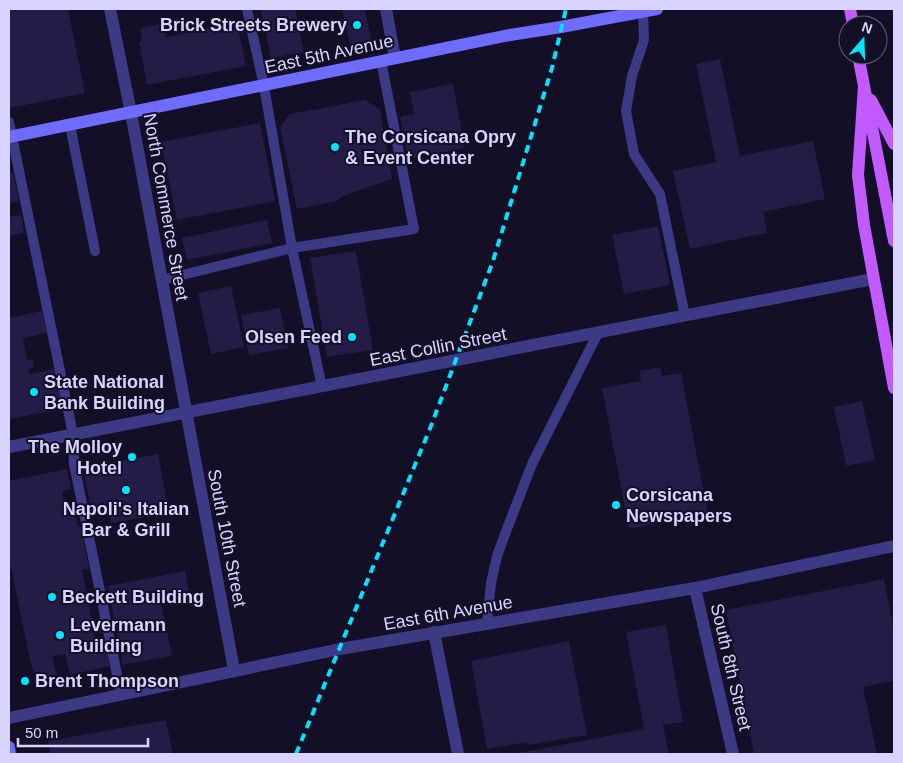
<svg xmlns="http://www.w3.org/2000/svg" width="903" height="763" font-family="Arial,sans-serif">
<rect width="100%" height="100%" fill="#130f26"/>
<!-- building -->
<path fill="#241b47" d="M9 9H68L85 93 10 108Z
M270 9H295L304 52 271 58 261 10Z
M342 9H365L371 40 350 45Z
M163 23 166 37 237 23 246 66 147 85 139 42 142 41 140 28Z
M720 59 740 156 813 141 825 199 763 212 767 233 690 249 673 171 716 162 696 64Z
M453 84 465 148 408 159 400 117 414 114 410 92Z
M365 100 380 110 392 179 343 196 337 201 297 209 280 127 290 114Z
M260 123 275 201 177 220 161 142Z
M13 172 19 201 9 203V173Z
M21 215 24 233 9 236V217Z
M267 220 272 243 187 260 182 238Z
M658 226 670 285 624 294 612 235Z
M356 251 373 350 327 357 310 258Z
M231 286 244 347 211 354 198 293Z
M280 308 288 348 249 355 241 315Z
M42 311 47 333 23 338 27 360 32 359 34 367 29 369 30 374 55 369 62 409 9 419V318Z
M660 367 662 376 681 373 708 514 629 529 602 388 641 381 639 371Z
M862 401 875 460 846 466 834 407Z
M158 454 169 513 111 523 109 512 92 515 83 467Z
M67 469 71 489 62 491 66 512 74 511 78 527H81L89 569 82 570 97 648 106 647 110 666 70 675 65 654 52 656 57 676 36 681 30 660 9 558V481Z
M185 571 189 592 160 598 172 656 123 665 108 586Z
M884 579 894 632V681L863 687 877 754H754L726 610Z
M666 625 683 722 663 725 669 754H514L644 729 626 632Z
M569 641 587 735 527 745V742L487 749 471 661Z
M166 720 173 754H50L48 741Z"/>
<g fill="none" stroke-linecap="round" stroke-linejoin="round">
<!-- lane -->
<path stroke="#3d3a85" stroke-width="10" d="M247 9 264 86 292 248 322 387
M643 11 644 40 632 76 626 111 634 154 660 194 685 316
M9 122 73 434 74 464 121 694
M70 125 95 251
M162 280 292 248 414 229 381 61
M487 623 491 583 497 556 507 529 532 464 598 333"/>
<!-- street -->
<path stroke="#3d3a85" stroke-width="12" d="M110 9 131 113 234 670
M386 9 395 58
M9 447 873 279
M695 588 733 754
M434 632 458 754
M9 718 340 649 695 588 894 546"/>
<!-- secondary -->
<path stroke="#6f6bff" stroke-width="12" d="M9 137 510 35 561 27 657 9
M9 747 10 754"/>
<!-- primary -->
<path stroke="#c25bff" stroke-width="12" d="M850 9 853 25
M858 55 894 241
M864 86 858 175 864 225 894 388
M871 100 894 144"/>
<!-- rail -->
<path stroke="#00e5ff" stroke-width="4" stroke-dasharray="8 6" stroke-linecap="butt" d="M296 754 431 426 493 261 552 68 566 9"/>
</g>
<!-- markers -->
<g fill="#00e5ff" stroke="#130f26" stroke-width="2">
<circle cx="357" cy="25" r="5"/>
<circle cx="335" cy="147" r="5"/>
<circle cx="352" cy="337" r="5"/>
<circle cx="34" cy="392" r="5"/>
<circle cx="132" cy="457" r="5"/>
<circle cx="126" cy="490" r="5"/>
<circle cx="616" cy="505" r="5"/>
<circle cx="52" cy="597" r="5"/>
<circle cx="60" cy="635" r="5"/>
<circle cx="25" cy="681" r="5"/>
</g>
<g text-anchor="middle" dominant-baseline="central" stroke-width="4" stroke-linejoin="round" paint-order="stroke">
<!-- poi labels -->
<g font-size="18" font-weight="bold" fill="#d9d4ff" stroke="#130f26" text-anchor="start">
<text x="347" y="25" text-anchor="end">Brick Streets Brewery</text>
<text x="345" y="137">The Corsicana Opry<tspan x="345" dy="21">&amp; Event Center</tspan></text>
<text x="342" y="337" text-anchor="end">Olsen Feed</text>
<text x="44" y="382">State National<tspan x="44" dy="21">Bank Building</tspan></text>
<text x="122" y="447" text-anchor="end">The Molloy<tspan x="122" dy="21">Hotel</tspan></text>
<text x="626" y="495">Corsicana<tspan x="626" dy="21">Newspapers</tspan></text>
<text x="126" y="509" text-anchor="middle">Napoli's Italian<tspan x="126" dy="21">Bar &amp; Grill</tspan></text>
<text x="62" y="597">Beckett Building</text>
<text x="70" y="625">Levermann<tspan x="70" dy="21">Building</tspan></text>
<text x="35" y="681">Brent Thompson</text>
</g>
<!-- street labels -->
<g font-size="18" fill="#d9d4ff" stroke="#130f26">
<text transform="translate(329 54) rotate(-12)">East 5th Avenue</text>
<text transform="translate(166 207) rotate(80)">North Commerce Street</text>
<text transform="translate(438 347) rotate(-11)">East Collin Street</text>
<text transform="translate(227 538) rotate(79)">South 10th Street</text>
<text transform="translate(448 613) rotate(-10)">East 6th Avenue</text>
<text transform="translate(731 667) rotate(77)">South 8th Street</text>
</g>
</g>
<!-- border -->
<rect width="903" height="763" fill="none" stroke="#d9d4ff" stroke-width="20"/>
<!-- north arrow -->
<g transform="translate(863 40) rotate(19)"><circle r="24" fill="#130f26" stroke="#625e7d"/>
<path d="M0-4L9 19L0 12L-9 19Z" fill="#00e5ff"/>
<text y="-8" font-size="14" font-weight="bold" text-anchor="middle" fill="#d9d4ff">N</text>
</g>
<!-- scale -->
<path d="M18 738v8h130v-8" fill="none" stroke="#d9d4ff" stroke-width="2.5"/>
<text x="25" y="738" font-size="15" fill="#d9d4ff" stroke="#130f26" stroke-width="4" paint-order="stroke">50 m</text>
</svg>
